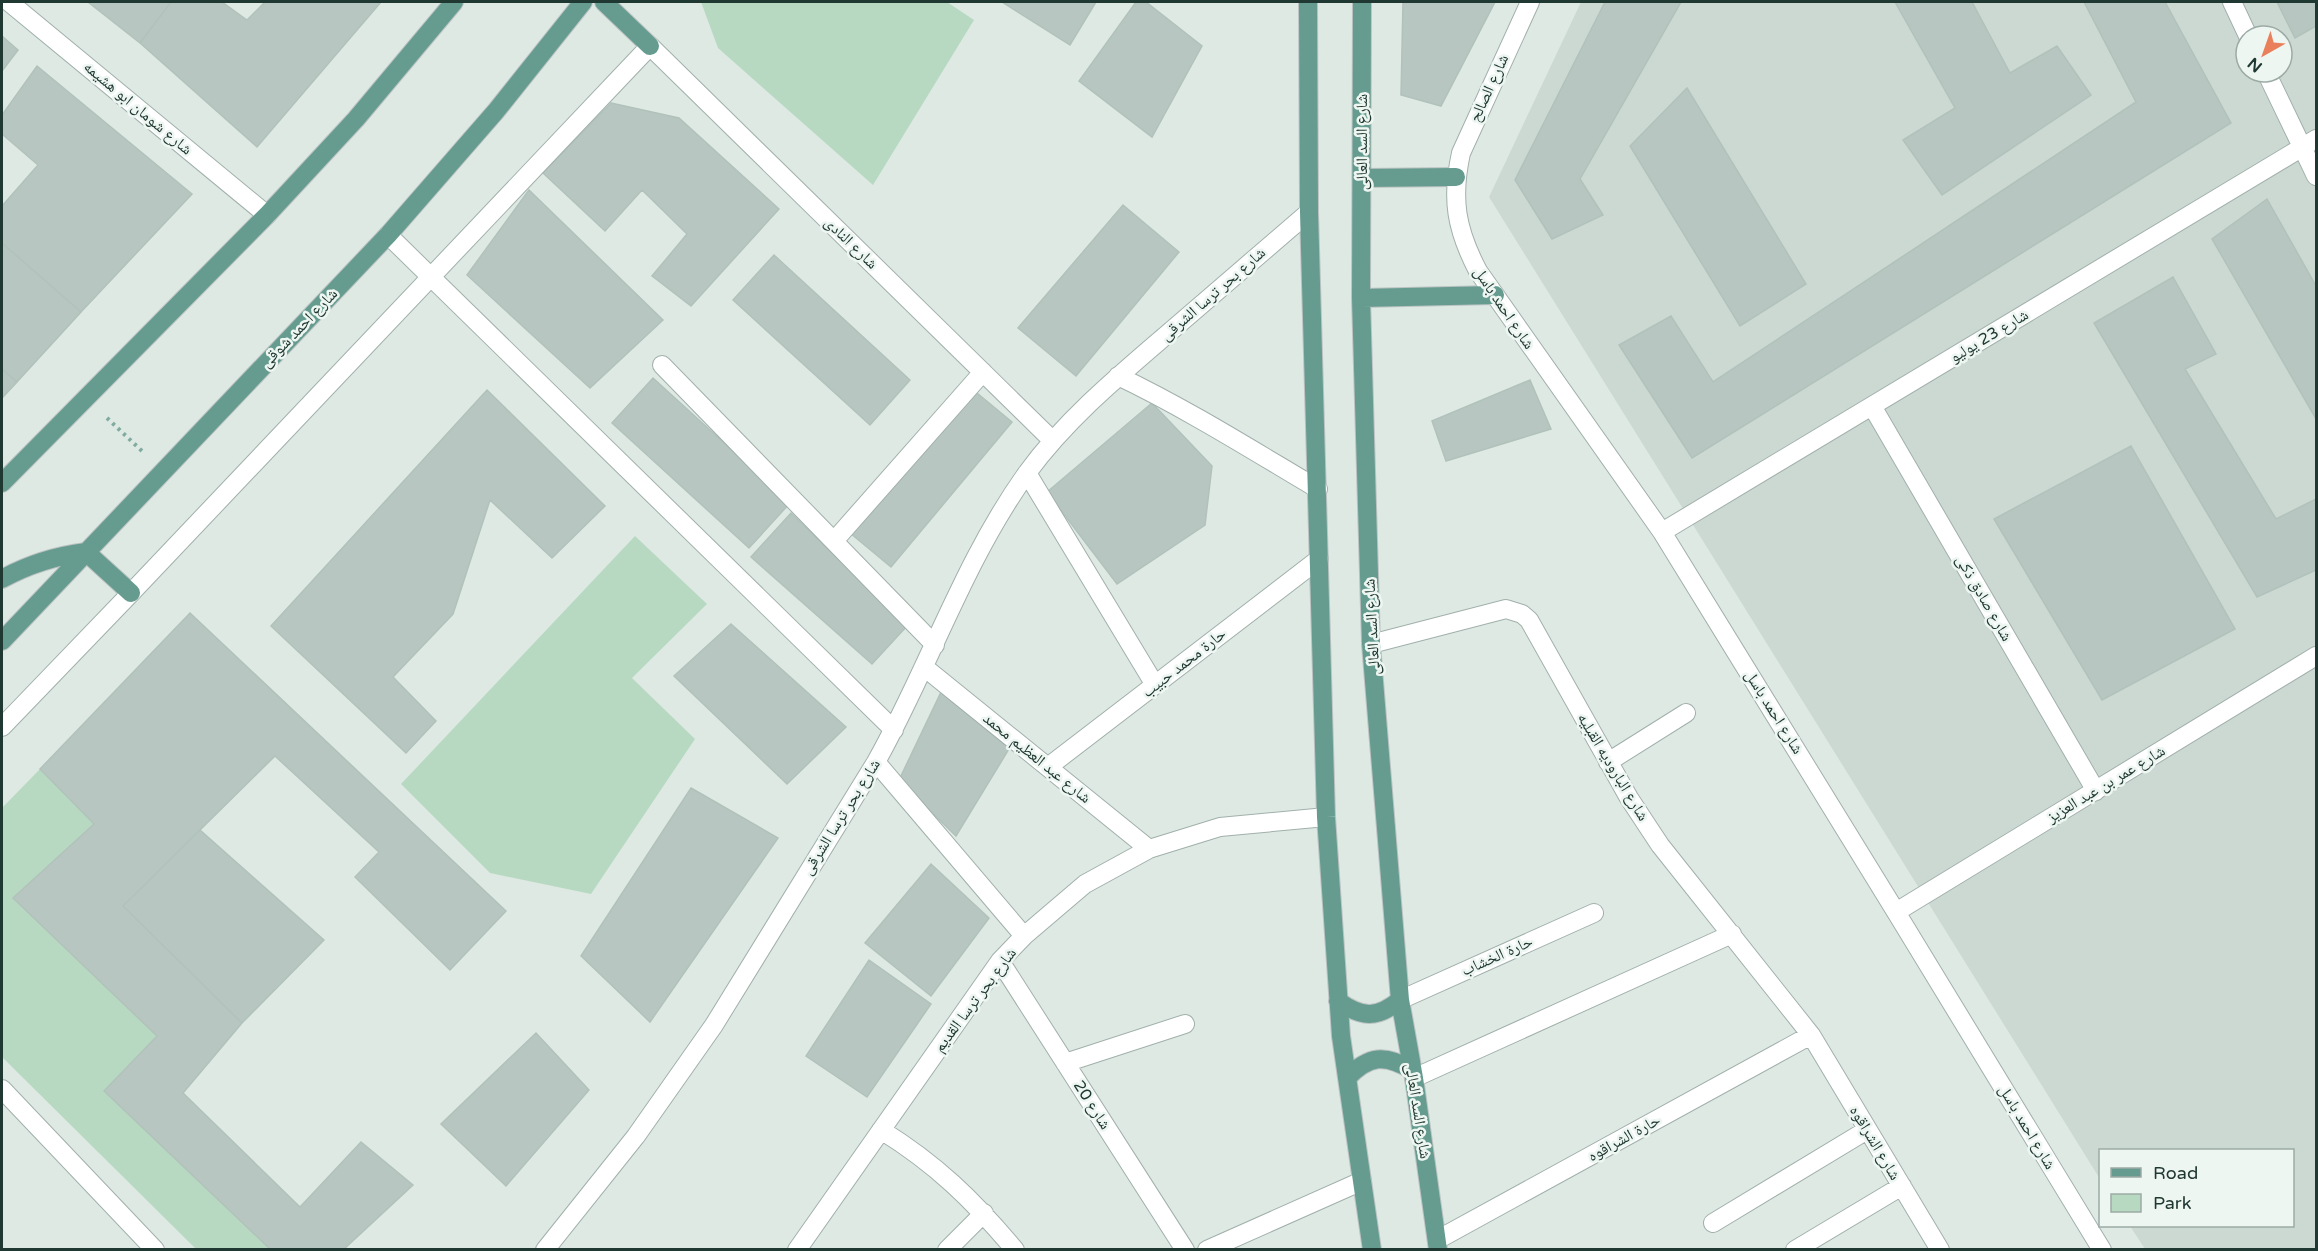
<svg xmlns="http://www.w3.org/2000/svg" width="2318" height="1251" font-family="'Varela Round','Noto Naskh Arabic',sans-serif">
<rect width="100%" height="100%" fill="#dee9e4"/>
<!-- built -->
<path fill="#ccd9d3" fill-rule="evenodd" d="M1581 2H2316V1249H2145L2130 1226H2292V1150H2100V1179L1489 197ZM2246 36H2282V72H2246Z"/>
<!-- green -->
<path fill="#b8d9c1" d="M701 2H947L974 20 873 185 718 48Z
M635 536 707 604 632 678 695 739 591 894 490 873 401 784Z
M40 769 94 824 13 898 157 1036 105 1091 271 1249H196L2 1057V808Z"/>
<!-- building -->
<path fill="#b7c6c0" stroke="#b1c2bb" stroke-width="1.5" d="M88 2H171L140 43Z
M171 2H222L247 20 265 2H381L257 147 140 43Z
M1002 2H1096L1070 45Z
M1136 2H1146L1202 46 1152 137 1079 81Z
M1403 2H1495L1441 106 1401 95Z
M1605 2H1681L1580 179 1603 215 1552 239 1515 180Z
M1895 2H1972L2010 73 2057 46 2091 95 1942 195 1903 140 1955 108Z
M2084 2H2165L2231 123 1692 458 1619 345 1671 316 1713 382 2136 102Z
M2277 2H2316V26L2295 38Z
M2 36 18 50 2 71Z
M37 66 192 194 81 312 2 243V206L38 165 2 134V115Z
M1687 88 1806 284 1740 326 1630 146Z
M611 103 679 118 779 209 691 306 652 276 687 234 642 190 605 231 543 173Z
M529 190 663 320 590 388 467 275Z
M2267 199 2316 286V419L2212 239Z
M1123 205 1179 252 1076 376 1018 328Z
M2 243 81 312 17 382 2 369Z
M774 255 910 380 870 425 733 300Z
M2173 277 2216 354 2185 369 2276 519 2316 499V570L2257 597 2094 323Z
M2 369 17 382 2 398Z
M653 378 790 503 749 548 612 423Z
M1530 380 1551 429 1446 461 1432 421Z
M971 388 1012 422 891 567 850 533Z
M487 390 605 506 552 558 490 500 453 614 393 677 436 721 406 753 271 626Z
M1152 403 1212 466 1205 525 1117 584 1047 492Z
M2131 446 2235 629 2102 700 1994 519Z
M791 513 907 626 872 664 751 557Z
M190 613 506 911 450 970 355 877 379 852 275 756 123 906 242 1023 183 1093 300 1207 361 1142 413 1185 343 1250H271L104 1091 157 1036 13 898 94 824 40 769Z
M731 624 846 727 787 784 674 676Z
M943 688 1012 744 956 836 899 780Z
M691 788 778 838 650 1022 581 956Z
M200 830 324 940 242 1023 123 906Z
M931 864 989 918 931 996 865 943Z
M869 960 931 1004 867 1097 806 1056Z
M536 1033 589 1090 506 1186 441 1124Z"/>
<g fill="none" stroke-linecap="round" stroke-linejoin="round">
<defs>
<path id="service" d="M2 1089 155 1250"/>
<path id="minor" d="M9 2 267 215
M1530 2 1461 153C1451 199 1456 229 1478 271L1662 532 1896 912 2102 1250
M2232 2 2248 36
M2266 72 2316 176
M388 235 894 730
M662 365 935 645
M1118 376C1187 409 1252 450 1318 489
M1872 406 2096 791
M1027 473 1155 685
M1662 532 2316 139
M834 541 983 372
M1371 644 1506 609 1522 614 1529 620 1629 798 1660 845 1811 1035 1940 1250
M924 667 1149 849
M2 727 131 593 650 46 1053 441
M876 762 1024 936
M1608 762 1686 713
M1048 767 1319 559
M1896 912 2316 656
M1000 961 1185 1250
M1400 1000 1594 913
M1065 1063 1185 1024
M1414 1078 1732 934
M881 1130C936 1164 973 1200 1015 1250
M1713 1223 1867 1130
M1437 1240 1811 1035
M545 1250 636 1136 714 1025 876 762C929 668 963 562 1027 473 1065 421 1116 378 1165 336 1213 295 1261 253 1309 212
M797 1250 1000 961 1024 936 1085 884 1149 849 1220 827 1326 817
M947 1250 984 1213
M1207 1250 1362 1181
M1795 1250 1902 1186"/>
<path id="primary" d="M604 2 650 46
M1308 2 1309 212 1326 817 1341 1036 1372 1250
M1362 2 1361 298 1371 644 1400 1000 1414 1078 1438 1250
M1362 178 1456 177
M1361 298 1495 295
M2 483 267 215 356 119 454 2
M2 579C29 564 55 556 86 552L131 593
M2 641 388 235 496 111 583 2
M1338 1001C1362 1018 1377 1019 1400 1000
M1347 1078C1369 1055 1385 1054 1412 1070"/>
</defs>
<!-- service casing -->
<use href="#service" stroke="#a1b0ab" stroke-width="20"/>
<!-- minor casing -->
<use href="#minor" stroke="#a1b0ab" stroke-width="20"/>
<!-- primary casing -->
<use href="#primary" stroke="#bcc3c2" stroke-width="20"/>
<!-- path -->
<path stroke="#80ab9e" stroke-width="4" stroke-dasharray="3 4.5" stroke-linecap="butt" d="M107 418 143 452"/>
<!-- service -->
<use href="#service" stroke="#fff" stroke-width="18"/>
<!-- minor -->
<use href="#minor" stroke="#fff" stroke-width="18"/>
<!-- primary -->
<use href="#primary" stroke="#659c8f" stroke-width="18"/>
</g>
<g text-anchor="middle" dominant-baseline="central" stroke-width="5" stroke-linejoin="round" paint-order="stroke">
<!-- street labels -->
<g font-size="16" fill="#203832" stroke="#eef6f2">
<text transform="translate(1489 88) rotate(-65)">شارع الصالح</text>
<text transform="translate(138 108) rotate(40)">شارع شومان ابو هشيمه</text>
<text transform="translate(1362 142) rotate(-90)">شارع السد العالى</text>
<text transform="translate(851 243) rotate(44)">شارع النادى</text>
<text transform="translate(1213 294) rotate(-41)">شارع بحر ترسا الشرقى</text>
<text transform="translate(1504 308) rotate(56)">شارع احمد باسل</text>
<text transform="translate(299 328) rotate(-46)">شارع احمد شوقى</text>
<text transform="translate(1989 336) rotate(-31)">شارع 23 يوليو</text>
<text transform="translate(1984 598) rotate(60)">شارع صادق ذكى</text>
<text transform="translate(1372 627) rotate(-93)">شارع السد العالى</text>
<text transform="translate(1184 663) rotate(-38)">حارة محمد حبيب</text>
<text transform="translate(1774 712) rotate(58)">شارع احمد باسل</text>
<text transform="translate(1037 758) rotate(39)">شارع عبد العظيم محمد</text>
<text transform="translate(1613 767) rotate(59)">شارع الباروديه القبليه</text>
<text transform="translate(2106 784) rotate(-31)">شارع عمر بن عبد العزيز</text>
<text transform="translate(841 817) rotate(-58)">شارع بحر ترسا الشرقى</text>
<text transform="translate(1497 956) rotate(-24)">حارة الخشاب</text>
<text transform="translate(975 1000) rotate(-53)">شارع بحر ترسا القديم</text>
<text transform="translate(1092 1105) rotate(57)">شارع 20</text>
<text transform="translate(1418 1111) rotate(81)">شارع السد العالى</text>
<text transform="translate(2027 1127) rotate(59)">شارع احمد باسل</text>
<text transform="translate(1624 1138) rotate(-29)">حارة الشراقوه</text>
<text transform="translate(1875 1143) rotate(59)">شارع الشراقوه</text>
</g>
</g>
<!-- border -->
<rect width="2318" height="1251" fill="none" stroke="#203832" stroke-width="6"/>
<!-- legend -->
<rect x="2099" y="1149" width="195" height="78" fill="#eef6f2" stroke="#9caaa5" stroke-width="1.5"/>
<rect x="2111" y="1168" width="30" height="9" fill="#659c8f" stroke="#9caaa5" stroke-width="1.5"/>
<text x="2153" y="1179" font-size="18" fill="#203832">Road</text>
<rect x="2111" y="1194" width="30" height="18" fill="#b8d9c1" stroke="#9caaa5" stroke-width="1.5"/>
<text x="2153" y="1209" font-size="18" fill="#203832">Park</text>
<!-- north arrow -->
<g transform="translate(2264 54) rotate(220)"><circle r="28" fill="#eef6f2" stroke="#9caaa5" stroke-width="1.5"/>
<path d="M0-4.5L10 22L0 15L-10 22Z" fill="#ea805b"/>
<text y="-9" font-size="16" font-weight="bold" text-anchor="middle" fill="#203832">N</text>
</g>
</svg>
